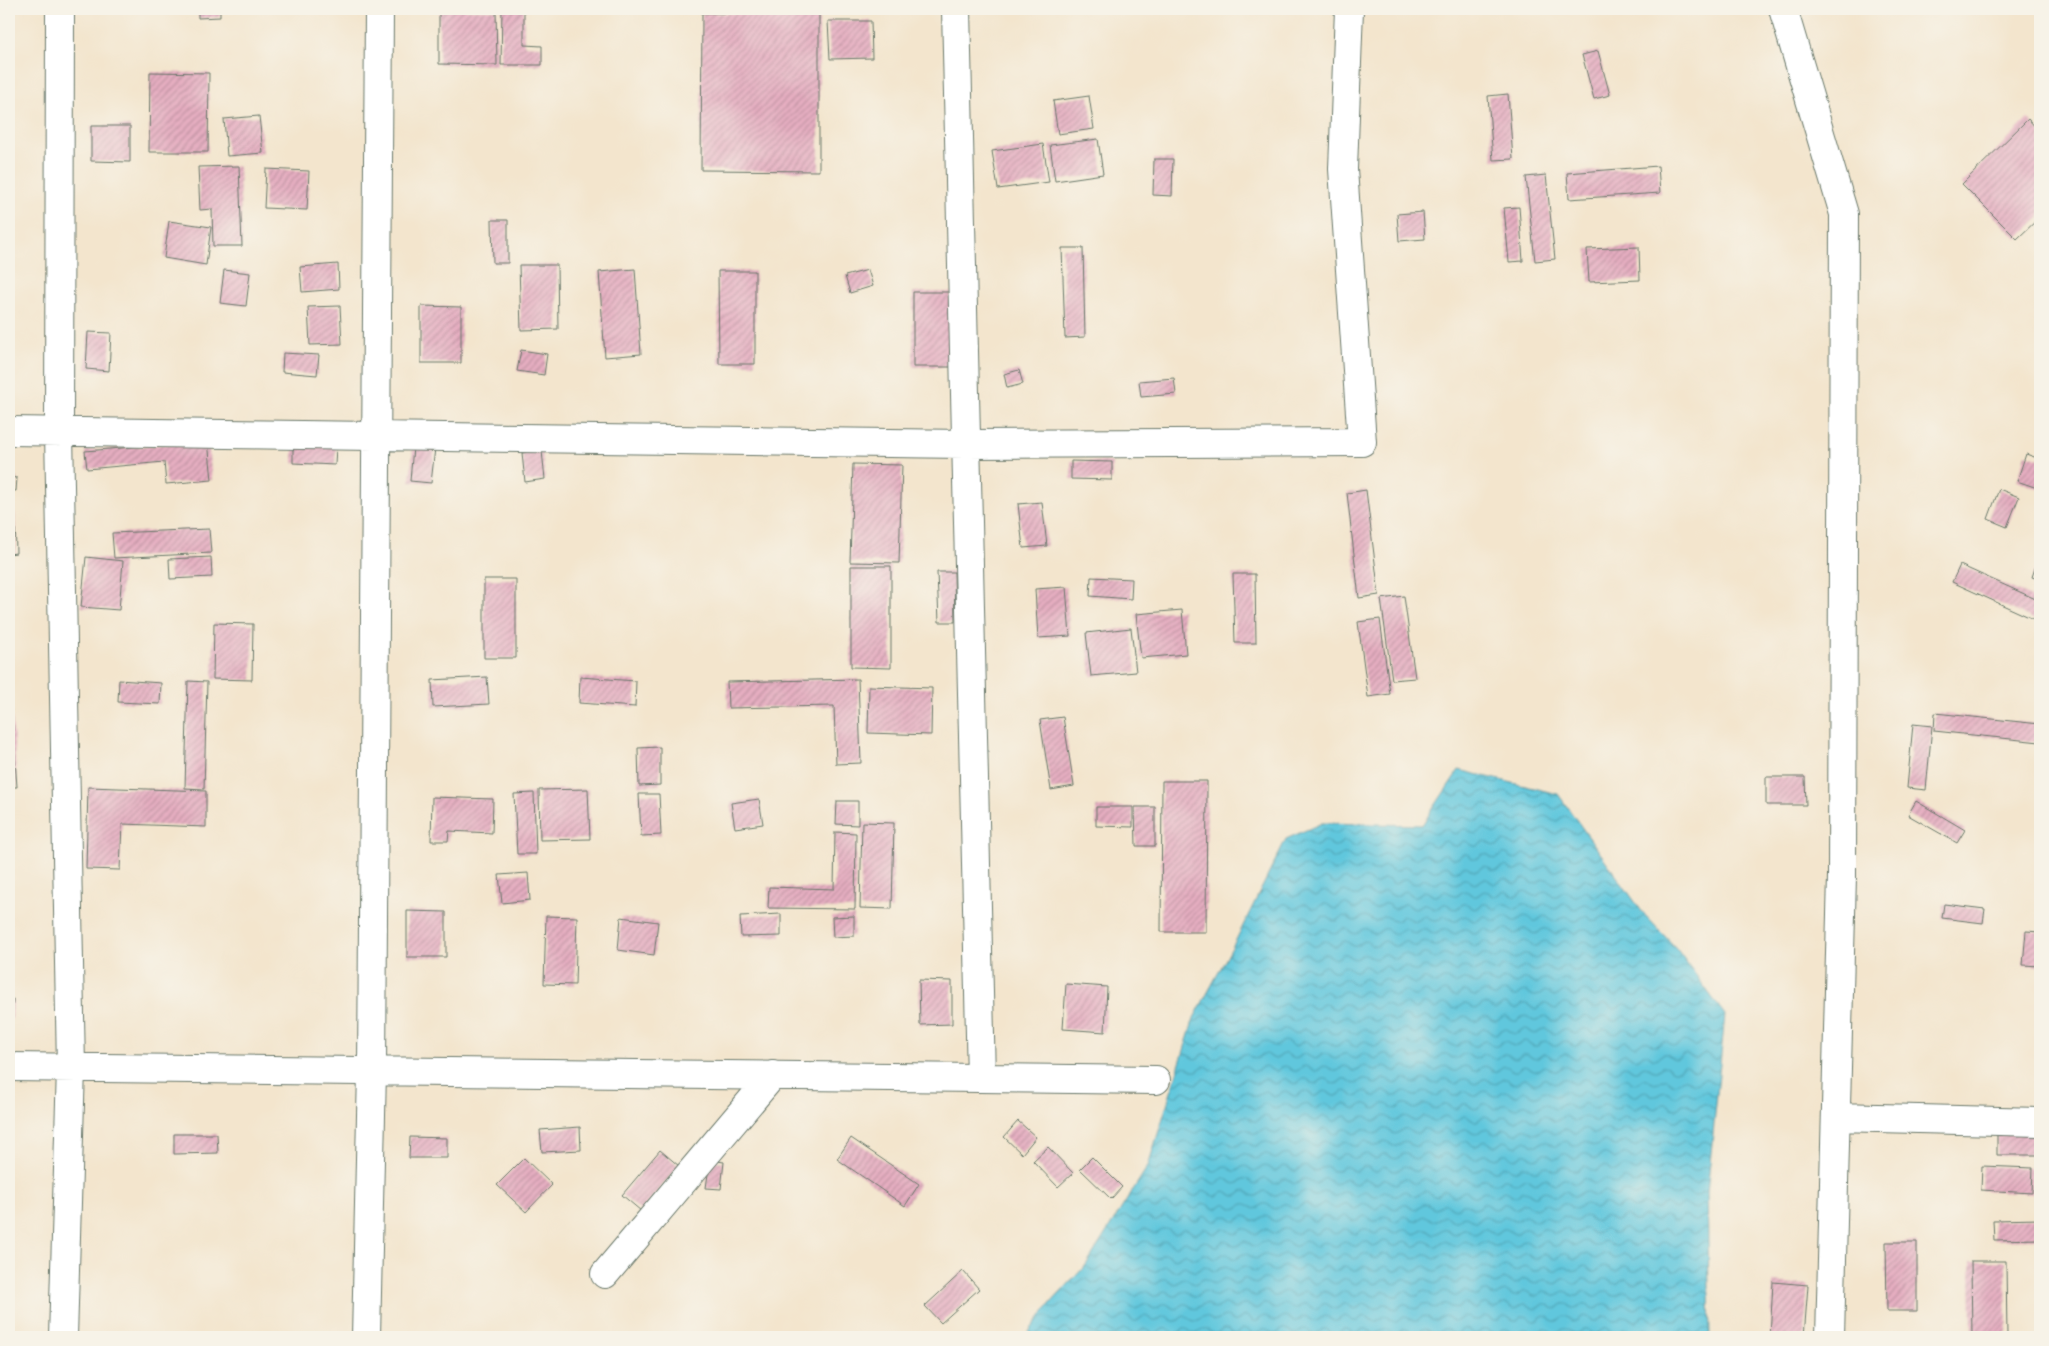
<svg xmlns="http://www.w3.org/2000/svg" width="2049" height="1346" font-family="Alegreya,serif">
<defs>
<pattern id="water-waves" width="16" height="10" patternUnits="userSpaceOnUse" patternTransform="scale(1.25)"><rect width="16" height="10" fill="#61c7dd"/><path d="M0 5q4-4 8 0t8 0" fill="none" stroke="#4fa3b4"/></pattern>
<pattern id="building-hatch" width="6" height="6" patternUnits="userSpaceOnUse" patternTransform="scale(1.25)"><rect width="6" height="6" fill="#e6aec1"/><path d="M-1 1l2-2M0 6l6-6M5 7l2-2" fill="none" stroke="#ba8f9e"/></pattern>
</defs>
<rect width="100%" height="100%" fill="#f7f3e8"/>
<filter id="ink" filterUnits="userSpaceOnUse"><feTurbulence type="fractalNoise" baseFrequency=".02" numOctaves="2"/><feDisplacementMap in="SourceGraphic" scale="10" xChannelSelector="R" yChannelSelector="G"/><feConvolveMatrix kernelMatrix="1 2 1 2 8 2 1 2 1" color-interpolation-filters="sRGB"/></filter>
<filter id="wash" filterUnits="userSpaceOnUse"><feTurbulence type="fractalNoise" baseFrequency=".0096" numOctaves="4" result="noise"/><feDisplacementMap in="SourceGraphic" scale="20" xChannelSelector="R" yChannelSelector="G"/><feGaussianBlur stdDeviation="1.12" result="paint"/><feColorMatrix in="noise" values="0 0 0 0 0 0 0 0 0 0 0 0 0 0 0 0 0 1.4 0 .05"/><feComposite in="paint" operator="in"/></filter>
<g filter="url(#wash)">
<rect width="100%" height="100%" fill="#f3e5cd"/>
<!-- water -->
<path fill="url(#water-waves)" stroke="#408288" d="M1459 770 1558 794 1643 913 1676 948 1725 1015 1707 1193 1710 1337H1025L1051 1303 1086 1265 1148 1166 1194 1018 1236 940 1286 839 1322 823 1422 825Z"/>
<g id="blocks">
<!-- building -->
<path fill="url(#building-hatch)" d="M198 9H220V17L198 18Z
M439 9 496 10 497 65 439 64Z
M502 9H524V45L542 46V65H501Z
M702 13 819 14V171L701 170Z
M828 21H871L872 58 830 59Z
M1598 51 1610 95 1594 99 1582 55Z
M150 72 209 73 208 152H149Z
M1508 94 1513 159 1493 160 1488 96Z
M1089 96 1094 129 1058 134 1053 101Z
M259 116 263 153 227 156 224 119Z
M2028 119 2040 132V217L2017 239 1962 184Z
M91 126H130V162L91 161Z
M1098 139 1103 174 1055 181 1050 145Z
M1043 144 1049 182 998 189 992 151Z
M1154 159H1173L1172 196 1153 195Z
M239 166 242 246H213L212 209 200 210 198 167Z
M1658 166 1660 193 1569 199 1567 173Z
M266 169 309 171 307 210 264 208Z
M1546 175 1555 259 1535 261 1526 177Z
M1519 207 1523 261 1509 262 1504 208Z
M1423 212 1425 239 1399 241 1397 214Z
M492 220H508V263H493Z
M169 221 211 227 206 265 164 258Z
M1639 247 1640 280 1589 282 1587 249Z
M1062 248H1083L1085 337 1065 338Z
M338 264 339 289 302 292 300 267Z
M519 265H557L558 329 521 330Z
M635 269 641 354 605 357 599 272Z
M224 270 250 273 246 306 220 303Z
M868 270 873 286 850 293 845 276Z
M718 271H755V364H719Z
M913 292H951V367H913Z
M340 306 342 344 310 345 308 307Z
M421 306 461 307V363H421Z
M88 332 111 333 109 371 86 369Z
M521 350 547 354 544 375 517 371Z
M283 353 319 355 317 375 282 372Z
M1019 370 1023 384 1007 388 1004 374Z
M1174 378 1176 394 1141 397 1139 381Z
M208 441 212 480 166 484 164 462 87 469 85 451Z
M293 444 336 446 335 465 293 463Z
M413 447 435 448 431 483 410 481Z
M542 451 545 479 525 482 522 453Z
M2026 454 2040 459V489L2017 481Z
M1071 461 1112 462V480L1071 479Z
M853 464 902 465 899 563 850 562Z
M9 477 17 478 16 491 9 490Z
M1999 489 2019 497 2007 527 1988 519Z
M1366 490 1379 595 1359 598 1347 493Z
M1042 502 1047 546 1023 548 1018 504Z
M9 512H15L16 553 9 554Z
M209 529 211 553 114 558 112 533Z
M2040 554V580L2032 577Z
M86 557 123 561 119 610 81 607Z
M211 557 212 577 170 579 169 559Z
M1960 565 2040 601V622L1952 582Z
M851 566H891V668L851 667Z
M937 572H954L955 622H939Z
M1233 574H1255L1256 643H1235Z
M1091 577 1132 579 1131 599 1090 596Z
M484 579H516V658H484Z
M1066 587 1070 636 1038 638 1035 589Z
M1404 596 1415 678 1392 680 1381 599Z
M1182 610 1186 654 1141 658 1136 614Z
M1380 619 1390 694 1368 697 1358 622Z
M214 623 253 624 252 680 213 679Z
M1131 628 1136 672 1091 676 1086 633Z
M487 677 489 704 433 707 432 680Z
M580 677 636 681 635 707 579 703Z
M858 679 861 763 836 764 834 706 728 708 727 682Z
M119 680 161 683 160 704 118 702Z
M188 681 207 682 204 789 185 788Z
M869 686 932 688 931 735 868 733Z
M9 702H11L17 787H9Z
M1935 713 2040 724V742L1934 731Z
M1063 717 1074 786 1051 790 1040 720Z
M1913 724 1932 726 1926 790 1907 788Z
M660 747V785L639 786 638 748Z
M1766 777H1805L1806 805H1766Z
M1162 781H1207L1206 932H1161Z
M88 787 206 791V827L122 824 120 870 86 869Z
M588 789 590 839 540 840 539 790Z
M534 793 536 854H517L514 794Z
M639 794H659L661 835 641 836Z
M432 797 493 799 492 833 449 831 448 841H431Z
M759 799 763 824 735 828 731 803Z
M837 801H858V825L836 824Z
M1916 801 1965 830 1957 843 1908 815Z
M1096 807H1133V827L1096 826Z
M1135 807H1155V846H1136Z
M862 822 894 823 892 909 860 908Z
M835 832 856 833 855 909 768 908 769 887 834 889Z
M528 873 530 900 502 903 499 875Z
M1944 904 1985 909 1983 923 1942 918Z
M407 911 446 912V957H407Z
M781 914V936L741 937 740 916Z
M546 916 577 917 575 985 544 984Z
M854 916V936L833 937 832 917Z
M621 917 658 922 654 955 618 950Z
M2026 931 2040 932V966L2023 965Z
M919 980 952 981V1024L920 1025Z
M1066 984 1107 987 1105 1032 1063 1029Z
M9 999H13L12 1019H9Z
M1018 1121 1036 1137 1022 1154 1004 1137Z
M580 1127 581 1150 542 1152 540 1130Z
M1997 1131H2040V1155H1997Z
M174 1134H217L218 1153 174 1154Z
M410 1137 447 1138V1158H409Z
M851 1138 919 1184 905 1206 837 1159Z
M1048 1147 1073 1173 1058 1187 1033 1161Z
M660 1150 679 1166 641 1211 622 1195Z
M1092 1157 1122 1187 1111 1199 1080 1169Z
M524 1158 552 1185 526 1212 497 1185Z
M710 1160 724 1162 721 1189 706 1188Z
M1982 1166 2033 1168 2032 1193 1981 1190Z
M2040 1219V1239L1994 1240 1993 1220Z
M1886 1242H1917V1311H1887Z
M1971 1261H2006L2007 1337H1972Z
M963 1271 979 1289 941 1323 925 1306Z
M1773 1282 1808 1285 1804 1337H1770Z"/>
</g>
</g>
<g filter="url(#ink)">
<use href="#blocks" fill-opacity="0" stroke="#69786a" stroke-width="1"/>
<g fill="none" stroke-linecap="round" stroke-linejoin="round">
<defs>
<path id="minor" d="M60 9 59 432 71 1068 63 1337
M956 9 981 1078
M1783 9 1844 214 1842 876 1830 1337
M9 431 965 444 1362 442 1343 169 1349 9
M9 1067 1156 1080
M1837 1117 2040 1122
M605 1274 773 1075
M366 1337 372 1071 379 9"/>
</defs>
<!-- minor casing -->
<use href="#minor" stroke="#69786a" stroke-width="30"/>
<!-- minor -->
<use href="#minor" stroke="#fff" stroke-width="28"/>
</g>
</g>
<!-- margin -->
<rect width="2049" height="1346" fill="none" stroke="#f7f3e8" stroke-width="30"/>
</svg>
